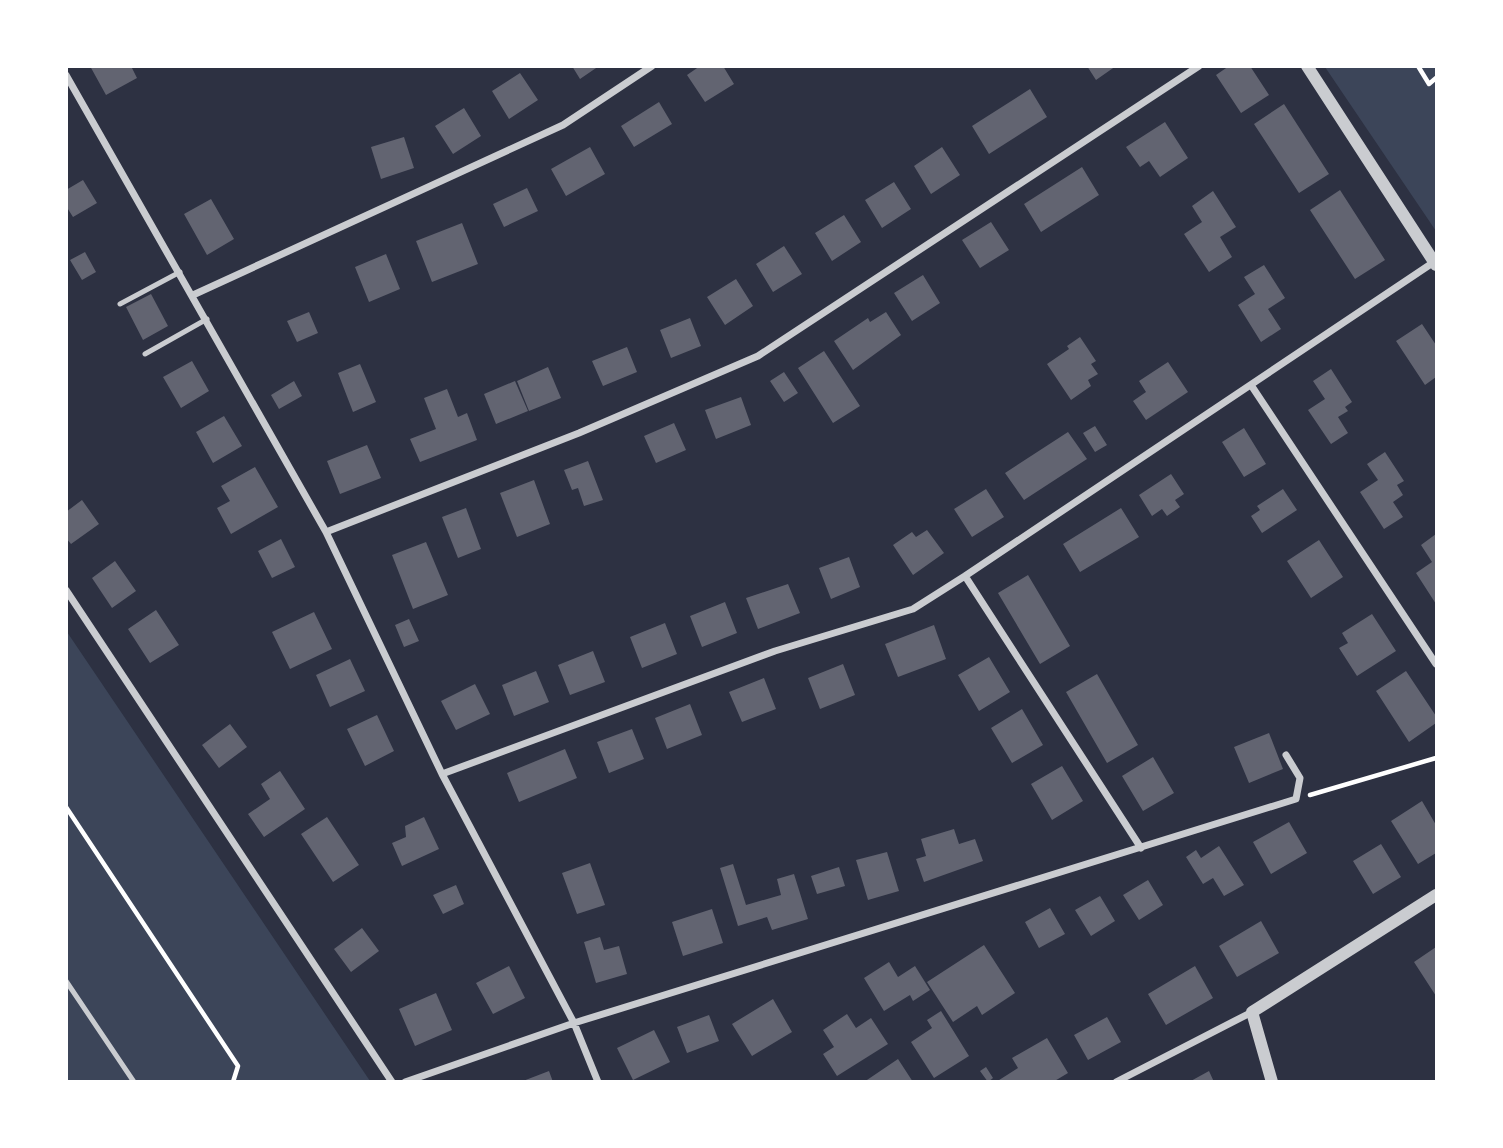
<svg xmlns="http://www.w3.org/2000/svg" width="1503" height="1148" font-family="Poppins,sans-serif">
<rect width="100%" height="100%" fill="#2d3142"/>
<!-- green -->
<path fill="#3c4559" d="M1325 67H1436V231Z
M67 632 370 1081H67Z"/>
<!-- building -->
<path fill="#626471" d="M90 66H131L137 78 106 95Z
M572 66H599L580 79Z
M700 66H723L734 84 705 102 687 75Z
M1087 66H1116L1096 80Z
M1229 66H1250L1269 95 1241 113 1216 75Z
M520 73 538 100 509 119 492 91Z
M1030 89 1047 117 989 154 972 126Z
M659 102 672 124 634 147 621 126Z
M1284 104 1329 174 1299 193 1254 124Z
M464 108 481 136 453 154 435 126Z
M1165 122 1188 158 1160 177 1149 161 1140 167 1126 147Z
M404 137 414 168 381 179 371 147Z
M590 147 605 174 566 196 551 169Z
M942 147 960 175 931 194 914 166Z
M1082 167 1099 195 1041 232 1024 204Z
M83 180 97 203 73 217 66 206V190Z
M894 182 911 209 882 228 865 200Z
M527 188 538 211 504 227 493 204Z
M1340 190 1385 260 1355 279 1310 210Z
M1213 191 1236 227 1220 237 1232 257 1209 272 1184 234 1202 222 1192 206Z
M211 199 234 239 207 255 184 214Z
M844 215 861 242 832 261 815 233Z
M991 222 1009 250 980 268 962 240Z
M462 223 478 264 432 282 416 241Z
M784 246 802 274 773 292 756 264Z
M85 252 96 272 82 280 70 260Z
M386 254 400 289 369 302 355 267Z
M1264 265 1285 298 1268 309 1281 329 1261 342 1238 305 1255 294 1244 277Z
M923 275 940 303 912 321 894 293Z
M736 279 753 306 725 325 707 297Z
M151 294 168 326 143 340 126 307Z
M309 312 318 333 297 342 287 321Z
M886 312 901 335 853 370 834 341 868 318 870 322Z
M690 318 701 346 671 358 660 330Z
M1422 324 1436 345V377L1425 385 1396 341Z
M1080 337 1096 361 1091 364 1098 374 1088 380 1091 386 1071 400 1047 364 1069 349 1067 346Z
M627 347 637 372 603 386 592 361Z
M824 351 860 406 833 423 798 368Z
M192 361 209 391 181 408 163 377Z
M1168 362 1188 392 1146 420 1133 401 1146 392 1139 381Z
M360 364 376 402 353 412 338 373Z
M548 367 561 398 529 411 517 381Z
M1331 369 1352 402 1345 407 1348 411 1338 417 1348 433 1331 444 1308 410 1325 399 1313 381Z
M784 372 798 393 784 402 770 381Z
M294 381 302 396 279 409 271 395Z
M515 381 528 411 496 424 484 394Z
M447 389 458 417 467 413 477 440 420 462 410 439 436 429 424 398Z
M741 397 751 425 716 439 705 410Z
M224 416 242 446 213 463 196 432Z
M674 423 686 450 656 463 644 436Z
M1095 426 1107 445 1095 452 1083 433Z
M1244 428 1266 464 1244 477 1222 442Z
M1068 432 1087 459 1024 500 1005 473Z
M367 445 381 478 340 494 327 461Z
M1385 452 1404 481 1397 485 1403 495 1393 502 1403 517 1384 529 1360 492 1378 480 1367 464Z
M588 461 603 500 584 506 578 488 572 490 564 470Z
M255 467 278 507 231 534 217 508 230 501 221 486Z
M1171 474 1184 494 1175 500 1180 507 1167 516 1162 509 1152 516 1139 495Z
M534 480 550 524 517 537 500 493Z
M986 489 1004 517 972 537 954 509Z
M1283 489 1297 510 1262 533 1251 516 1260 510 1257 506Z
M82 500 99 524 71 544 66 538V512Z
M466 508 481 549 458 558 442 517Z
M1121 508 1139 537 1080 572 1063 544Z
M927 530 944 553 913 575 893 545 912 532 916 537Z
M1436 534V604L1416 573 1432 562 1421 545Z
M281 539 295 567 272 578 258 551Z
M1319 540 1343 577 1311 598 1287 561Z
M426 542 448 595 413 609 392 555Z
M849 557 860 587 831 599 819 568Z
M115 561 136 591 112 608 92 578Z
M1028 575 1070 646 1040 664 998 593Z
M788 584 800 613 758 629 746 598Z
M725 602 737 633 702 647 690 616Z
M156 610 179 645 150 663 128 629Z
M314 612 332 649 290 669 272 632Z
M1372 614 1396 651 1357 676 1339 648 1348 643 1342 633Z
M409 619 419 641 404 647 395 625Z
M665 623 677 654 642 668 630 637Z
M934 625 946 659 898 677 885 644Z
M593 651 605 682 570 695 558 665Z
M989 657 1010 692 979 711 958 675Z
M350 659 365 691 330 707 316 675Z
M843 664 855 695 820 709 808 678Z
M536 671 549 702 514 716 502 685Z
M1406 671 1436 716V723L1409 742 1376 691Z
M1097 674 1138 745 1107 763 1066 692Z
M764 678 776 709 742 722 729 692Z
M475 684 490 714 456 730 441 701Z
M690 704 702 735 667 749 655 718Z
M1022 709 1043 745 1012 763 991 728Z
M377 715 394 751 365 766 347 729Z
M230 724 247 747 219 768 202 745Z
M632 729 644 759 609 773 597 742Z
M1269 733 1283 769 1249 783 1234 747Z
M565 749 577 778 519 802 507 773Z
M1153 757 1174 793 1143 811 1122 776Z
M1062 766 1083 801 1052 820 1031 784Z
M280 771 305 809 264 837 248 814 270 799 261 784Z
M1422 801 1436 825V853L1418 864 1391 821Z
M327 817 359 865 333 882 301 834Z
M424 817 439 849 402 866 392 843 406 837 405 826Z
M1289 822 1307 853 1271 874 1253 842Z
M954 829 959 844 975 839 983 861 924 882 916 859 926 856 921 839Z
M1381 844 1401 877 1373 894 1353 861Z
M1219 846 1244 885 1224 896 1213 878 1203 884 1186 857 1196 850 1201 858Z
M887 852 899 891 868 900 856 860Z
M590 863 605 905 577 914 562 873Z
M733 864 746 905 781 895 777 879 794 874 808 919 772 930 767 917 738 926 720 868Z
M839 867 845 886 817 894 811 876Z
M1148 880 1163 905 1139 920 1123 895Z
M456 885 464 904 443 914 433 895Z
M1100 896 1115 921 1091 936 1075 910Z
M1050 908 1065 934 1039 948 1025 922Z
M712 909 723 943 683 956 672 922Z
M1261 921 1279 953 1237 977 1219 946Z
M362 928 379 951 351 972 334 949Z
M600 937 604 950 619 946 627 974 596 983 584 942Z
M984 945 1015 993 982 1015 977 1006 953 1022 927 982Z
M1436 947V996L1414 962Z
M889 962 898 977 915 966 930 990 913 1001 910 995 884 1011 864 978Z
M509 966 525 998 493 1014 476 983Z
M1195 966 1213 998 1166 1025 1148 994Z
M436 993 452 1030 415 1046 399 1009Z
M773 999 792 1032 752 1056 732 1024Z
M941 1011 969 1056 934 1078 911 1042 932 1028 927 1020Z
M847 1014 856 1028 871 1018 888 1044 837 1076 823 1054 834 1047 823 1030Z
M709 1015 719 1041 687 1053 677 1027Z
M1107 1017 1121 1042 1088 1060 1074 1035Z
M654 1030 670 1062 633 1080 617 1048Z
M1047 1038 1068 1073 1053 1082H996L1018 1068 1012 1058Z
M898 1059 913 1082H864Z
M986 1067 993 1078 988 1082 980 1071Z
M549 1071 553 1082H523V1081Z
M1209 1071 1214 1082H1189Z"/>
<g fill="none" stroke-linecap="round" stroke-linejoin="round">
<!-- path -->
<path stroke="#fff" stroke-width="4.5" d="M1418 66 1429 84 1436 78
M1310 795 1436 758
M66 807 238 1066 233 1082"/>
<!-- service -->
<path stroke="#caccd0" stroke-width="5" d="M120 304 180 272
M145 354 207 319
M66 981 134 1082"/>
<!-- minor -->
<path stroke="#caccd0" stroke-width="7" d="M66 75 326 532 442 774 574 1023 598 1082
M193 295 563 125 652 66
M1251 385 1436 664
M326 532 579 433 758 356 1199 66
M965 576 1141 848
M66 590 392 1082
M442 774 775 651 913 609 965 576 1434 262
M405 1082 574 1023 1296 799 1300 778 1286 755
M1116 1082 1252 1012"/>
<!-- tertiary -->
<path stroke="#caccd0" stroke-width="12" d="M1307 66 1436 265
M1272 1082 1252 1012 1436 895"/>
</g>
<!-- border -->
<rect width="1503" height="1148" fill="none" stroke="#ffffff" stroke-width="136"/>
</svg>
